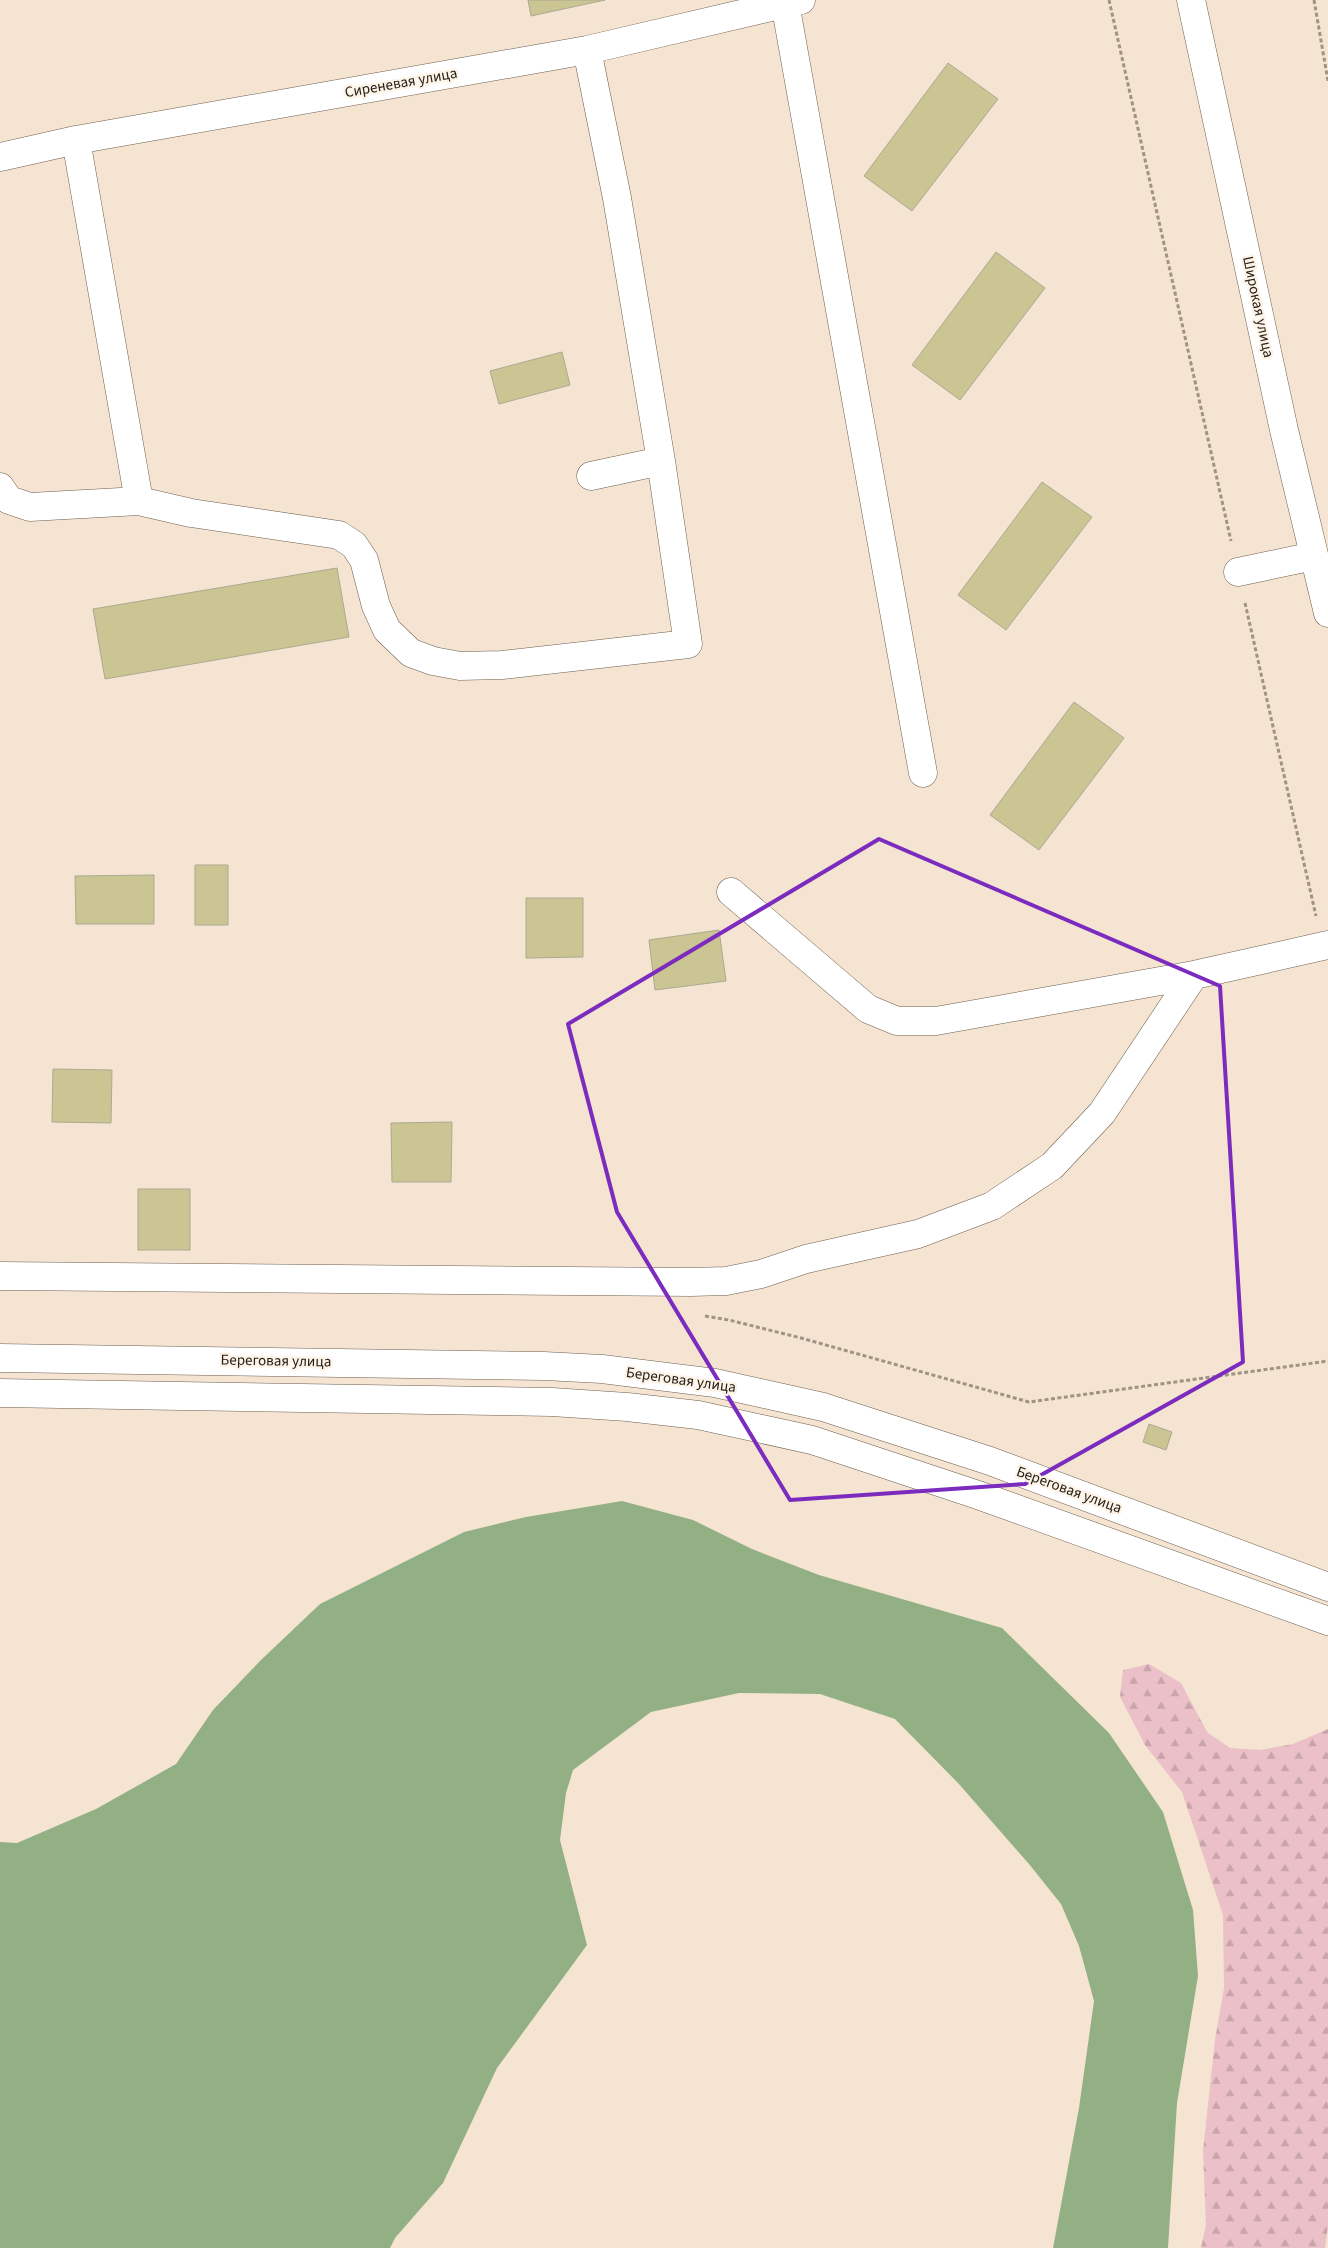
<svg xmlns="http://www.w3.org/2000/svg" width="1328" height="2248" font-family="'Source Sans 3',sans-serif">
<defs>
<pattern id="forest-firs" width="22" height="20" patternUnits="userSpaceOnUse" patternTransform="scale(1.25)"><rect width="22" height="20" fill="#ebc0c8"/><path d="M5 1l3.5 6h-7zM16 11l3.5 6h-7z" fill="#c9a5ab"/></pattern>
</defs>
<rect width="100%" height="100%" fill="#f5e4d1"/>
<!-- forest -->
<path fill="url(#forest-firs)" d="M1149 1664 1181 1683 1207 1732 1230 1748 1260 1750 1293 1744 1328 1729V2226L1325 2248H1201L1206 2224 1203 2151 1215 2040 1224 1988 1223 1915 1182 1792 1145 1745 1120 1697 1123 1670Z"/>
<!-- water -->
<path fill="#93b085" d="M622 1501 693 1520 752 1549 819 1575 1002 1628 1109 1733 1163 1812 1193 1910 1198 1976 1177 2103 1168 2248H1053L1079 2108 1094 2001 1079 1946 1061 1904 1029 1864 958 1783 895 1719 820 1694 739 1693 651 1712 573 1770 566 1793 560 1840 587 1945 497 2068 443 2183 395 2238 390 2248H0V1842L17 1843 96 1809 176 1764 213 1710 261 1660 320 1604 464 1532 526 1517Z"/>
<!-- building -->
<path fill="#cac592" stroke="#aba993" d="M528 0H605L531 16Z
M948 63 998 99 912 211 864 176Z
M996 252 1045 288 960 400 912 365Z
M562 352 570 385 499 404 490 371Z
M1042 482 1092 517 1006 630 958 595Z
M337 568 349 637 105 679 93 609Z
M1074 702 1124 738 1039 850 990 815Z
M195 865H228V925H195Z
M154 875V924H76L75 876Z
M526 898H583V957L526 958Z
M719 930 726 981 655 990 649 940Z
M53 1069 112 1070 111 1123 52 1122Z
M452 1122 451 1182H392L391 1123Z
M138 1189H190V1250H138Z
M1149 1424 1172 1432 1166 1450 1143 1442Z"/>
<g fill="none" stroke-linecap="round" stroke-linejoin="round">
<defs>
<path id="minor" d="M1191 0 1284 430 1328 613
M785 3 923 773
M76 140 139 501
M0 157 76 140 587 50 801 0
M591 476 661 461
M0 487 9 500 30 507 139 501 191 513 339 535 354 545 364 560 376 606 387 630 411 653 433 661 460 666 502 665 688 644 661 461 617 198 587 50
M1238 572 1314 556
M731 892 868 1009 897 1021H936L1194 975 1328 945
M0 1276 691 1282 726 1281 761 1274 806 1259 918 1234 992 1206 1052 1166 1102 1113 1194 975"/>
<path id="major" d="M0 1358 544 1366 602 1369 715 1383 823 1407 990 1461 1328 1587
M0 1393 552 1402 627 1407 698 1415 812 1440 978 1495 1328 1621"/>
</defs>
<!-- minor casing -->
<use href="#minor" stroke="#6d5e4e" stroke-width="29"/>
<!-- major casing -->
<use href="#major" stroke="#6d5e4e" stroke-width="29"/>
<!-- path -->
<path stroke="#9f9385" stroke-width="3" stroke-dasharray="4 2.5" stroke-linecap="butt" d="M1109 0 1231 541
M1314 0 1328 81
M1245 603 1316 916
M705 1316 729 1320 801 1338 1029 1402 1328 1361"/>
<!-- minor -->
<use href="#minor" stroke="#fff" stroke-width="28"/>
<!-- major -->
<use href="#major" stroke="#fff" stroke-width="28"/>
</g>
<!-- marked area -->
<path fill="none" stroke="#7b2cbf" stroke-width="4" stroke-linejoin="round" d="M879 839 1220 986 1243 1362 1025 1484 790 1500 617 1212 568 1024Z"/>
<g text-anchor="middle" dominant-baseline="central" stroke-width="4.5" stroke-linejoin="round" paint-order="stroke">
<!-- street labels -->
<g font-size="15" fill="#262019" stroke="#fdf3e7">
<text transform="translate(401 83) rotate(-10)">Сиреневая улица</text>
<text transform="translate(1258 307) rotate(78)">Широкая улица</text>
<text transform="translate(276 1361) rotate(1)">Береговая улица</text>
<text transform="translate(681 1380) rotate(8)">Береговая улица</text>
<text transform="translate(1069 1490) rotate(20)">Береговая улица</text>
</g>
</g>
</svg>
